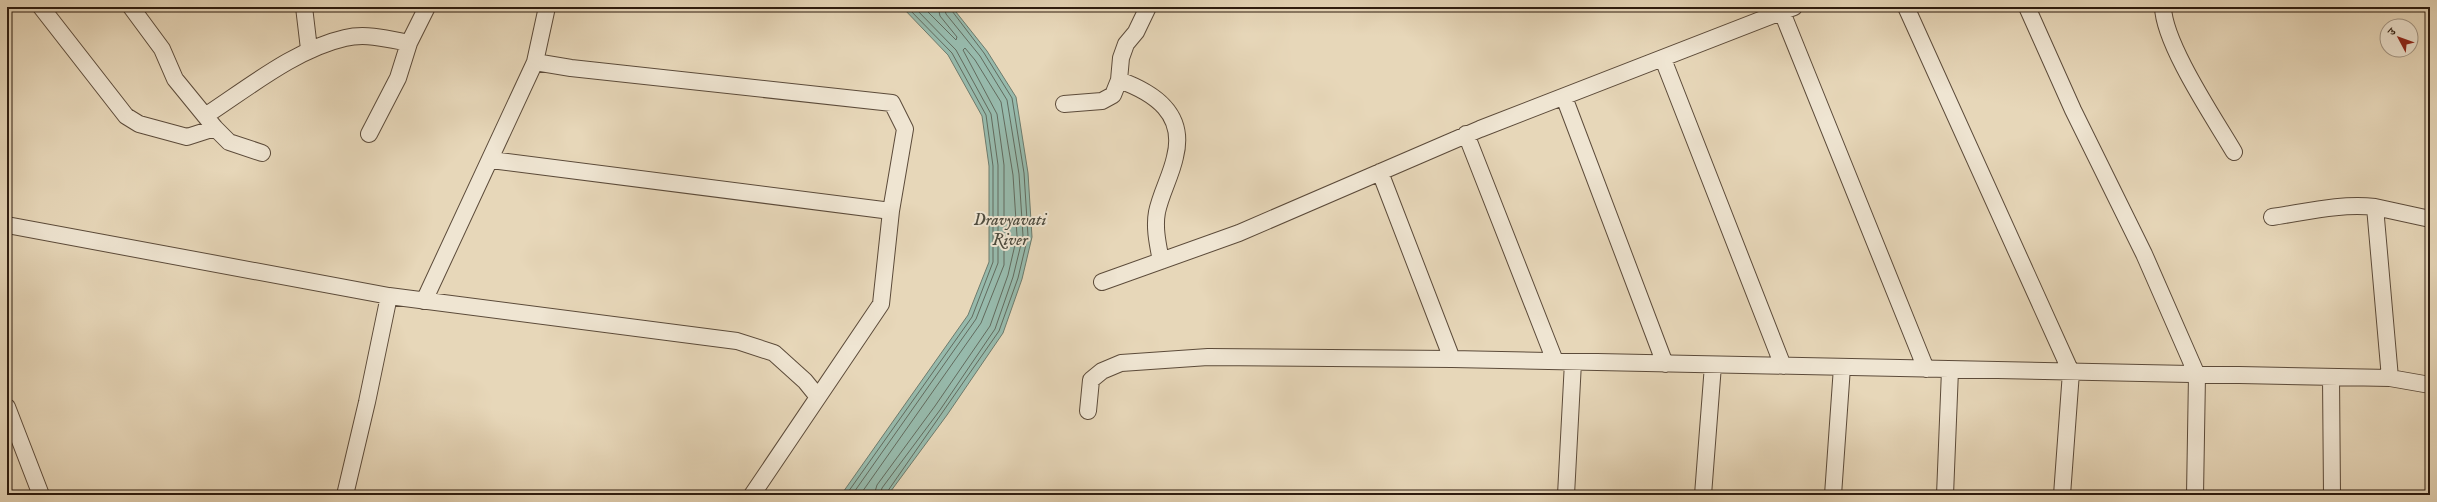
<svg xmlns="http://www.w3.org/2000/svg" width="2437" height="502" font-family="'IM FELL English','Noto Serif Devanagari',serif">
<rect width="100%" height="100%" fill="#e7d7b9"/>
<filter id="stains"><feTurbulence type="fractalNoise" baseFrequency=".005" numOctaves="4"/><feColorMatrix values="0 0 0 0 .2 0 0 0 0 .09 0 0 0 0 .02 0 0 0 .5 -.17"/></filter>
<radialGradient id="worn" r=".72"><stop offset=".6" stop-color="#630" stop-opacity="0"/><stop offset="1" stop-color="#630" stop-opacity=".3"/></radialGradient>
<!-- water -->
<path fill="#97baac" stroke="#6d7b6d" d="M902 7H952L987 51 1016 97 1028 173 1032 237 1022 279 1003 333 947 415 888 495H841L968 315 989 262V166L982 116 948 55Z"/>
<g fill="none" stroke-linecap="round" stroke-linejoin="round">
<!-- shore -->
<path stroke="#626b5e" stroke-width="1" d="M923 7 956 40 957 37 940 16 938 7
M846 495 972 317 993 262V166L986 115 952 53 907 7
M852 495 976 319 998 263V165L991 114 956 50 914 7
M860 495 981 323 1004 265V165L997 114 963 50 965 48 975 60 1001 102 1013 175 1017 236 1008 275 990 326 935 406 877 485 874 495
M880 495 882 488 940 410 995 329 1013 277 1023 236 1019 174 1007 100 980 56 946 14 944 7
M885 495 999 331 1018 278 1028 236 1024 173 1012 98 984 53 949 7"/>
<defs>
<path id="street" d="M41 7 126 116 139 124 187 137 215 128
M131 7 162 49 175 79 215 128 229 142 262 153
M304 7 309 49
M1906 7 2071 372 2062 495
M2027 7 2073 110 2144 254 2197 375 2195 495
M2163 7C2164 44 2214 118 2234 152
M1782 12 1926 369
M1663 59 1783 366
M535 62 571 68 892 103 905 129 891 211 881 304 752 495
M1119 80C1155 93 1186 114 1175 157 1171 176 1161 193 1157 212 1154 228 1158 245 1161 261
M1564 97 1665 364
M1064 104 1102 101 1113 95 1119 80 1121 58 1126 44 1136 32 1148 7
M205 116C248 88 296 49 345 38 366 33 389 39 409 43
M369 134 398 78 409 43 427 7
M1466 134 1555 361
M491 160 891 211
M1380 172 1452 359
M2272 217C2306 212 2341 203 2375 207
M7 225 389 296 737 341 774 353 805 381 818 397
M1102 282 1239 233 1480 129 1794 7
M424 301 535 62 547 7
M2331 377 2332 495
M2390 378 2430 385
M7 407 41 495
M1088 411 1091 380 1102 371 1121 363 1208 357 1452 359 2390 378 2375 207 2430 219
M345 495 367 402 389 296
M1566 495 1573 362
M1703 495 1713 365
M1833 495 1842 367
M1945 495 1950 370"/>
</defs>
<!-- street casing -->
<use href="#street" stroke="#5c4b3a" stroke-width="18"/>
<!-- street -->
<use href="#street" stroke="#efe5d2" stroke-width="16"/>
</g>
<g text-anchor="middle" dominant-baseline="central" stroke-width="4" stroke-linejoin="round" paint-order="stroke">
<!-- water labels -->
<g font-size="17" font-style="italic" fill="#4e4b3e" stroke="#efe5d2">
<text x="1010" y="220">Dravyavati<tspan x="1010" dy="20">River</tspan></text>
</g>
</g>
<!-- margin -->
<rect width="2437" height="502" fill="none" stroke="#e7d7b9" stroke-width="24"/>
<rect x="8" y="8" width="2421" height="486" fill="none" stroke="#2e1c0f" stroke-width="2"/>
<rect x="12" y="12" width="2413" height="478" fill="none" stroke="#2e1c0f"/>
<!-- north arrow -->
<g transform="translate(2399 38) rotate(311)"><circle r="19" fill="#efe5d2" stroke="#a29584"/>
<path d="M0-3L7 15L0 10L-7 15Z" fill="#8f2418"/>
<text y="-6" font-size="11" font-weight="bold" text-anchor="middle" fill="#2e1c0f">उ</text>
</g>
<rect width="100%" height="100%" filter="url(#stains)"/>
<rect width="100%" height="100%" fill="url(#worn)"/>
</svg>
